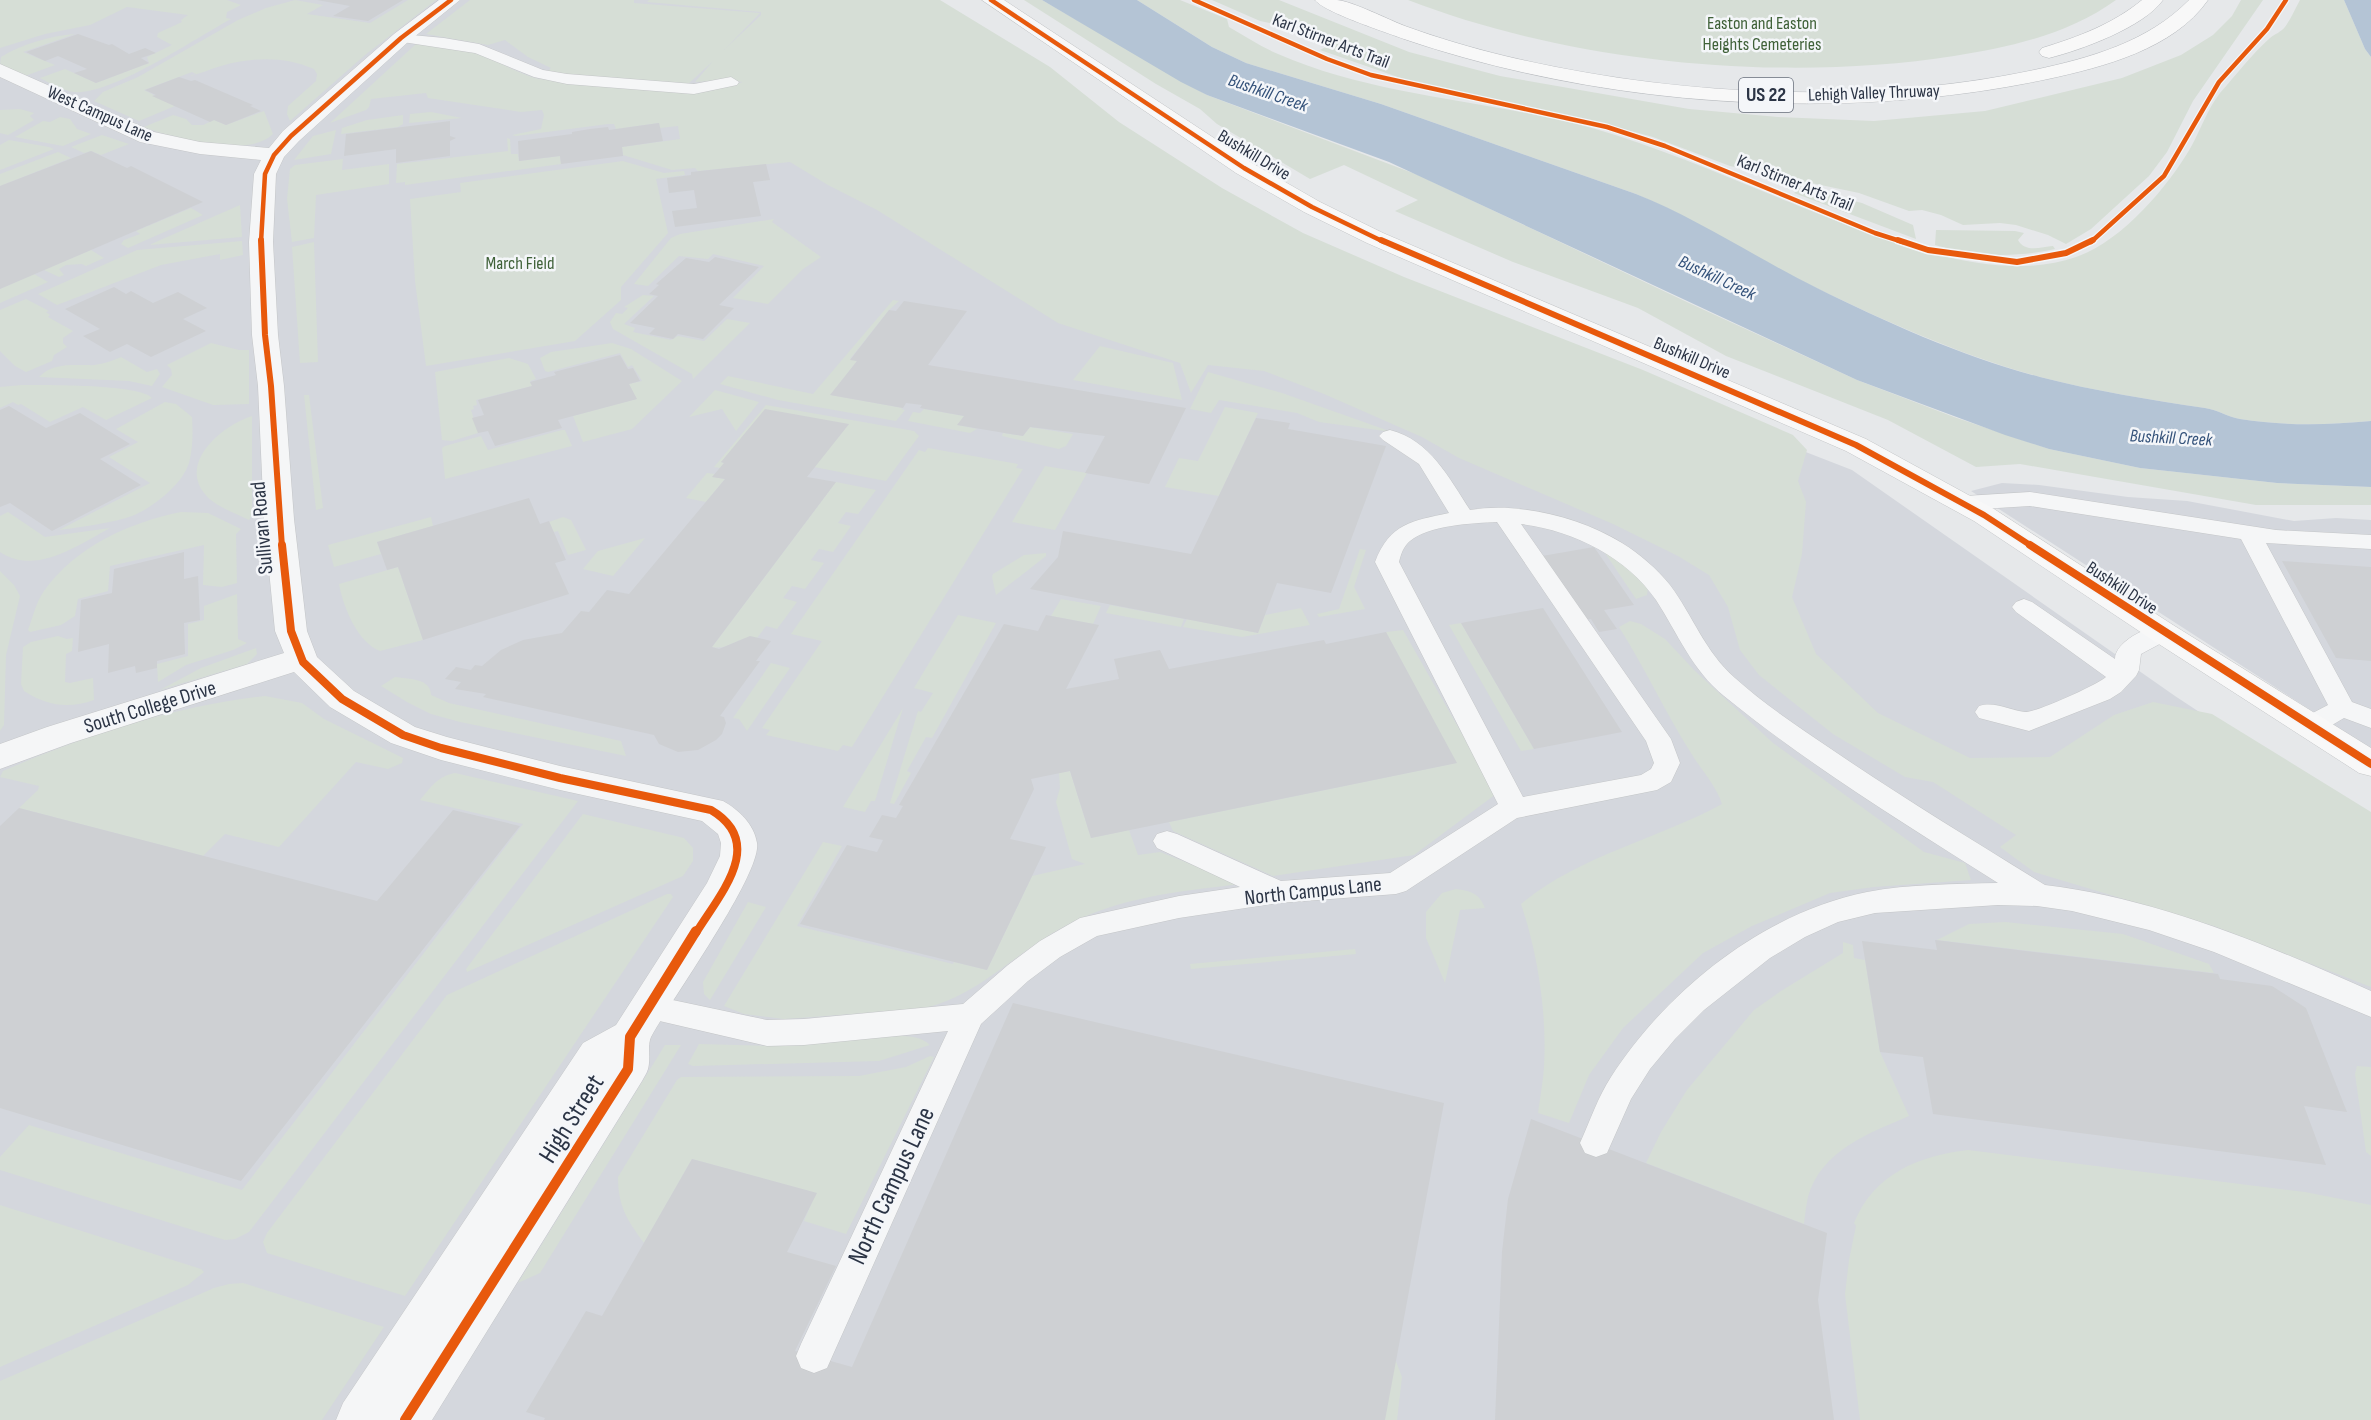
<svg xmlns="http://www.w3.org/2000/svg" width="2371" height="1420" font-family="'Sofia Sans Condensed',sans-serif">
<rect width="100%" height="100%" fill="#e6e8ea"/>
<!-- built -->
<path fill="#d4d7dd" d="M0 0H918L1208 193 1718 418 1852 470 2175 696 2371 825V1420H0Z
M2002 483 2039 485 2128 497 2187 501 2294 521 2336 518 2371 520V749L1971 491Z"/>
<!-- green -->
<path fill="#d6ded6" d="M0 0H227L241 5 227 12 226 18 231 19C196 38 110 96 74 92 63 91 50 83 40 78L65 69 96 83 149 63 147 57 172 45 157 37 158 33 182 22 181 20 188 15 127 7 90 25 45 34 0 48Z
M295 0 323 5 307 14 370 23 408 0H436L365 55 290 121 287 114 288 106 316 81 317 74 314 69C284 56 253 57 221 66 210 69 200 74 189 76L196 74 192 72 144 90 175 106 139 121 94 101 103 92 138 77 238 20 266 8Z
M470 0H634V3L760 13 724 50 761 15V12L647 2 649 0H940L1050 67 1119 122 1222 188 1303 233 1404 277 1643 370 1793 435 1807 450 1798 481 1806 502 1802 554 1792 597 1816 654 1878 713 1970 758 2050 757 2114 715 2153 702 2212 714 2371 812V987L2214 926 2034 872 2000 847 2016 835 1933 782 1905 777 1833 734 1759 675 1740 650 1728 607 1709 575 1678 556 1613 524 1459 458 1422 437 1324 394 1264 371 1208 365 1191 393 1180 363 1058 323 877 210 828 185 790 162 698 171 695 168 672 170 623 155 622 147 680 139 678 126 660 128 659 123 616 129 614 124H608L516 136 512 135 541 129 544 115 542 110 521 112 428 98 426 93 371 99 369 107 366 110 330 123 416 44C437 46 458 47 478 53 499 61 517 74 539 79L709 91 743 82 727 80 695 82 713 61 686 86 546 73 551 68 528 57 505 40 488 45 426 34Z
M1024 0H1042L1207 95 1418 175 1689 303 1857 380 1954 417 2049 449 2140 468 2277 483 2371 487V505H2256L2020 464 1976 467 1888 420 1726 356 1638 308 1513 262 1395 211 1418 200 1344 165 1310 179 1217 124 1200 109 1156 84Z
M1137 0H1180L1227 19 1229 27C1245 36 1261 47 1278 54 1376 97 1490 100 1592 128 1658 147 1720 174 1784 200 1865 232 1989 288 2076 257 2121 242 2168 187 2191 147 2201 129 2207 110 2220 93 2236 75 2252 54 2270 38 2275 34 2281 32 2285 27 2291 19 2295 9 2300 0H2344L2365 49 2371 57V421C2327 425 2284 426 2240 419 2228 417 2218 410 2205 408 2150 400 2095 391 2040 377 1959 355 1880 319 1804 282 1747 254 1694 218 1636 194L1381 104 1246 63 1212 47Z
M1212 0H1279L1409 52 1500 76 1689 109 1778 117 1874 121 1985 111 2122 78 2181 55 2213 35 2232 16 2241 0H2263L2193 101 2167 152 2149 176 2091 229 2066 244 2048 235 2016 225 2000 223 1963 225 1941 215 1922 210 1909 211 1859 193 1730 166 1653 137 1598 122 1418 84 1320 50 1337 41 1319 33 1260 21Z
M1408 0H2116C2069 34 2011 47 1954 56 1781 83 1571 63 1408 0Z
M75 34 23 52 55 65 25 76 0 65 1 57C22 44 50 36 75 34Z
M20 109 34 113 30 116 34 120 8 135 0 133V110Z
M264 111 273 134C248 159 173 138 144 127L173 115 186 119 192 125H203L214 120 226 125Z
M431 112 462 118 409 123 410 114Z
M403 115V124L398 127 341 134 342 128 367 120Z
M60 117 70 119 77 129 91 134 63 146 15 137 43 121 50 122Z
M336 130 331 154 294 160 313 136Z
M102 135 129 144 101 155 91 151 84 153 71 147Z
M507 138 510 139 511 154H518L519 161 560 156 561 164 405 185V182L396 183 397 164 508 151Z
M9 140 49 147 54 149 0 170V145Z
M58 152 71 158 0 186V174Z
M343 159 342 170 389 164V184L316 195 314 238 292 242 287 199 290 169 295 165Z
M623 161 664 173 684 171 685 175 656 179 668 233 621 287V300L575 341 426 366 415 281 410 199 461 192 460 183Z
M1800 188 1862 203 1913 225 1916 239 1794 193Z
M240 205 242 237 149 245Z
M191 208 203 215 128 248 121 244 124 240 140 234 136 231Z
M774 219 772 222 821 257 803 269 768 304 733 298 764 266 713 254 708 259 679 256 648 286 634 284 671 238 680 234Z
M1936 230 2015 231 2024 233 2018 240C2025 253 2041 247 2053 246L2055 249C2016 258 1974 257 1935 245Z
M242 241 243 255 220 260V254L161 265 57 305 38 294 137 250Z
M314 242 318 362 300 363 292 247Z
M91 250 104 258 86 266 82 264 66 265 59 269 64 275 59 277 44 270Z
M34 274 48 282 0 303V289Z
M643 295 654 296 624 324 635 328 633 332 671 340 678 336 704 341 727 319 750 323 693 379 692 374 613 329 610 322 616 313 622 314 628 308 624 307Z
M26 299 49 311 46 312 50 315 48 317 73 331 63 338V343L67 347 54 355 52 361 26 372 15 366 0 351V310Z
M893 300 899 301 889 310 850 359 857 361 831 395 903 408 901 409 905 410 896 421 778 400 720 384 728 376 813 394Z
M211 343 239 350H249V404L213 405 162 387 172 375 171 369 167 365Z
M612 343 631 349 682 381 632 429 583 442 573 416 636 399 629 384 642 381 632 365 628 367 620 353 548 372 545 371 540 358 551 352Z
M1100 346 1173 363 1182 400 1073 380Z
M121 357 147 372 157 369 160 374 152 386 129 381 39 377C52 363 71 365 88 365 98 366 112 361 121 357Z
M509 358 528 364 536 379 530 381 532 386 476 400 477 405 473 406 474 409 471 410 478 433 452 441 442 440 435 372Z
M1208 372 1282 393 1392 432 1319 422 1297 413 1219 400 1211 413 1190 409Z
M22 385C44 385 140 384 152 398L106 420 83 407 50 422 21 404 18 405 13 402 0 408V387Z
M715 390 759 402 736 431 722 409 689 417Z
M304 395H309L323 508 316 510Z
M165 402 176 404 192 417C193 432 193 448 189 463 182 485 152 508 132 516 117 522 76 528 59 530L150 483 109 457 138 442 116 429Z
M766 405 914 431 919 436 886 481 814 467 849 424 721 462 724 463 720 468 714 467Z
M1225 407 1258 413 1219 496 1165 487 1179 458 1198 461Z
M924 409 964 416 958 425 977 429 970 433 908 421 913 412 920 413Z
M252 416V515L249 520C235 513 214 506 205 494 178 462 223 425 252 416Z
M1030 427 1073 434 1066 446 1059 449 1002 436 1003 433 1023 436Z
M562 430H565L572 446 445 479 442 448 445 446 481 436 488 450Z
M928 448 1018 464 1016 468 1023 469 852 747 843 745 838 751 766 735 770 730 762 728 822 641 791 634 919 450 925 452Z
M1045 466 1087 473 1055 530 1012 522Z
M707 473 715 474 713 477 725 479 706 502 686 498Z
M836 482 876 490 858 514 846 512 838 523 851 526 833 552 819 549 811 560 824 563 805 589 792 586 783 598 797 602 777 629 766 626 757 638C741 634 728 651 712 647Z
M8 512 45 537 110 528C78 545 36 576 0 552V516Z
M181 512 208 513 241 529 236 534 237 583 222 587 203 585 204 545 110 566 108 591 78 599 75 616 61 625 30 632 28 630C33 617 36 602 44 591 75 547 130 522 181 512Z
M431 517 433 526 377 542 381 554 334 567 328 545Z
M563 517 571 520 586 550 568 555 558 531 554 532 549 522Z
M645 538 613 576 583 569 598 551Z
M1360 549 1366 550 1354 587 1365 609 1319 617 1317 614 1339 609Z
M1603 550 1622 560 1648 588 1647 595 1636 599Z
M1046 553V556L996 595 992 577 993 574 1024 555Z
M398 567 423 640 380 651C357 642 343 606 339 584Z
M0 571 14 585 20 596 6 655 4 725 0 731Z
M237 594 238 639 247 643 233 650 186 665 158 682 157 664 188 656V624L204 620V606Z
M1061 599 1101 606 1093 624 1051 616Z
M1110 605 1184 619 1181 627 1106 613Z
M1301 608 1310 625 1242 637 1183 627 1187 619 1258 633 1265 615Z
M958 615 996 623 932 738 926 737 907 771 911 773 894 804 890 803 918 711 921 712 933 693 914 688Z
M1630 621 1641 624 1665 639 1694 670 1773 743 1924 852 1965 863 1971 880 1874 887 1830 893 1752 926 1703 953 1623 1028 1589 1075 1569 1123 1538 1113C1540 1098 1543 1082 1544 1067 1547 1013 1538 955 1521 904 1580 855 1656 840 1722 804 1716 785 1701 770 1691 753 1665 712 1645 668 1619 627Z
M1461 623 1534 749 1521 751 1449 625Z
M1403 630 1496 794 1414 855 1273 876 1173 831 1169 822 1456 763 1386 632Z
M58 636 67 639 73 638 72 651 66 654 65 682 70 683 93 678 94 700C69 709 47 706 24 691L21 684 23 647 31 642Z
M256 648 257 654 247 664 160 690 201 668Z
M771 663 790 668 747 731 739 719 733 718Z
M395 677C408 679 431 678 431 695L449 703 621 741 626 756 460 722 431 714 407 702 381 686Z
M265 696 302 703 324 719 403 758 402 763 388 769 356 762 279 847 225 834 203 856 19 808 38 790 39 786 0 777 3 771C86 735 175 706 265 696Z
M903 708 875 801H871L865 812 843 807Z
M1070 771 1091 838 1129 830 1138 855 1160 852 1241 884C1181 891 1119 897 1065 926 1015 952 977 998 920 1009L784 1019 744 1014 724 1006 823 842 842 846 797 926 953 964 954 962 987 970 1032 876 1085 864 1072 859 1056 802 1060 788 1059 773Z
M455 773 578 801 249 1232 235 1239 225 1240 0 1170V1157L29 1125 242 1190 523 824 420 800C431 787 438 776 455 773Z
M583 814 684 838 693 848V861L683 876 467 972 466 969Z
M1456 889C1471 891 1479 893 1485 908L1460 910 1445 983 1426 938V912L1442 893Z
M667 894H671L673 897 405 1296 267 1253 263 1242 267 1233 447 995Z
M748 902 766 907 710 1000 704 994 703 982Z
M2005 922 2123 934 2209 964 2214 973 1937 940 1969 924Z
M1843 942 1853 945 1854 958 1865 960 1880 1052 1909 1116C1870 1133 1821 1150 1808 1197 1806 1206 1805 1215 1804 1224L1646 1163 1661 1132 1687 1090 1754 1010 1781 991 1843 953Z
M1355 949 1356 954 1191 969 1190 964Z
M897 1036C909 1036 920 1036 930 1045L879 1061 693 1066 688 1064 699 1044 779 1046Z
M665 1045H681L540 1273 518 1283Z
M930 1056 934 1057 846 1234 804 1221 816 1193 692 1159 644 1243C627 1220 618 1206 618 1177L677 1080 681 1077 859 1076 906 1067Z
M2357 1066 2371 1067V1156L2366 1152 2355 1074Z
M1968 1150 2305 1192 2371 1205V1420H1860L1845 1294 1849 1260 1856 1226 1854 1223C1874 1174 1918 1156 1968 1150Z
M0 1205 201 1269 204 1272 188 1285 0 1367Z
M243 1283 384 1327 322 1420H0V1381L214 1288 229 1284Z
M1394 1356 1402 1377 1397 1420H1382Z"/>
<!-- water -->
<path fill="#b4c4d5" d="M1042 0H1137L1212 47 1246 63 1381 104 1636 194C1699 219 1756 258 1817 288 1888 323 1963 357 2040 377 2095 391 2150 400 2205 408 2218 410 2228 417 2240 419 2284 426 2327 425 2371 421V487L2277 483 2140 468 2049 449 2005 435 1857 380 1389 162 1207 95 1181 82Z
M2344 0H2371V57L2365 49Z"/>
<!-- building -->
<path fill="#ced0d3" d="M317 0H403L368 21 333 16 350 6Z
M78 34 109 45 112 44 129 54 145 48 156 53 141 58 149 63 96 83 74 73 87 69 58 56 45 61 26 52Z
M179 77 191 81 195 80 253 105 250 106 261 111 226 125 214 120 210 122 152 96 156 95 145 90Z
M450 121V136L456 138 450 141V156L396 163V149L344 156 346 134Z
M659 123 663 141 622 147 623 156 561 164 560 156 519 161 518 141 572 134V132L590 129 608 127 609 130Z
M91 151 127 168 131 166 203 202 0 289V186Z
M766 164 770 180 753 182 761 216 675 227 672 211 697 208 694 190 669 193 667 178 691 175V172Z
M715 257 759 267 719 305 734 308 703 339 678 334 673 339 649 334 655 328 630 323 658 296 649 294 659 285 656 284 686 258 709 262Z
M114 287 126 294 131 291 153 303 178 292 207 308 183 319 206 331 151 357 127 344 110 352 83 336 100 329 65 309Z
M904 301 967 311 928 365 1186 408 1149 484 1085 473 1105 436 1030 427 1023 436 957 425 964 416 920 408 922 405 906 403 903 408 830 395 857 361 850 360 889 310 896 311Z
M620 355 628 369 633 368 640 381 629 384 637 399 558 420 562 428 495 446 488 431 478 433 472 418 484 415 478 400 532 386 530 382 556 375 554 372Z
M9 406 46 428 80 413 130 444 100 459 141 485 52 531 10 503 0 507V410Z
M765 409 849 424 807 477 836 482 712 647 719 649 750 636 771 641 756 661H760L720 716 724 717 726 723 722 734 716 740 698 750 678 752 659 744 654 735 483 697 486 694 455 689 461 682 445 679 456 667 471 670 475 665 482 666 501 650 523 640 562 633 581 611 589 612 607 590 629 594 725 479 712 477 724 463 721 462Z
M1256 418 1290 423 1288 429 1386 446 1331 593 1277 583 1258 633 1030 589 1058 557 1063 531 1191 554Z
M529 498 540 524 549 521 566 560 555 563 569 594 423 640 398 567 387 570 377 542Z
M1594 547 1634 605 1604 610 1617 629 1599 632 1591 619 1584 620 1542 556Z
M184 552V579L198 576 200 620 184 623 185 654 157 661V668L136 673 135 666 108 673 109 644 78 652 81 600 112 593 114 569Z
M2282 561 2371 567V661L2336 658Z
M1543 608 1622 732 1534 749 1461 623Z
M1046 615 1099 625 1066 689 1119 679 1114 659 1160 650 1169 669 1324 640 1326 644 1386 632 1457 763 1091 838 1070 771 1031 779 1034 789 1010 839 1046 847 987 970 800 924 847 845 877 852 883 840 869 837 875 827 882 815 896 818 903 806 899 805 1004 624 1038 631Z
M19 808 377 901 453 810 520 826 241 1181 0 1108V826Z
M1935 940 2218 974 2220 979 2272 986 2306 1008 2347 1112 2304 1106 2326 1165 1933 1114 1923 1057 1880 1052 1862 941 1937 950Z
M1013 1003 1444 1103 1385 1420H544L545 1418 526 1412 586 1311 602 1316 692 1159 817 1193 787 1252 836 1266 795 1351 852 1367Z
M1531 1119 1827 1233 1818 1300 1834 1420H1495L1502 1252 1508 1199Z"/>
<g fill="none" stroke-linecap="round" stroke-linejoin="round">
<defs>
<path id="lane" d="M401 34 444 38 479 44 543 70 567 74 694 84 731 77 739 82 737 85 694 94 567 84 534 77 475 53 396 41 394 38Z
M1390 430C1430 440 1449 478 1470 510 1519 502 1580 517 1622 543 1640 554 1657 569 1670 585 1693 616 1705 652 1735 678 1765 705 1800 728 1834 751 1903 798 1974 841 2045 885 2156 898 2270 946 2371 991V1017L2214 952 2149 930 2072 911 2037 906 1998 905 1875 913 1838 922 1805 937 1770 958 1704 1010 1675 1039 1650 1069 1631 1099 1607 1153 1596 1157 1585 1153 1580 1143C1590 1121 1598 1097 1611 1077 1667 990 1763 913 1867 892 1909 884 1955 884 1998 883 1905 824 1810 766 1724 696 1692 670 1678 634 1656 600 1627 557 1572 530 1521 524L1671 739 1680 763 1671 782 1657 790 1517 818 1406 891 1396 894 1278 903 1179 918 1097 936 1060 957 1028 981 981 1024 827 1368 814 1373 801 1368 796 1356 801 1344 948 1031 804 1045 767 1046 638 1016 634 1007 638 998 649 995 767 1020 804 1019 963 1004 1008 965 1040 941 1080 918 1179 896 1240 887 1157 848 1153 841 1157 834 1167 831 1177 834 1281 881 1390 873 1498 804 1375 562C1390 523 1412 521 1449 513L1419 464 1383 440 1379 436 1383 432ZM1497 522 1646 741 1654 763 1651 769 1641 775 1523 797 1399 562C1401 554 1403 547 1410 541 1429 525 1473 523 1497 522Z
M2030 492 2276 530 2371 535V549L2266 543 2352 702 2371 709V728L2344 718C2330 726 2317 736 2301 731L2297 725 2301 719 2328 705 2241 539 2030 506 1965 510 1957 508 1954 503 1957 498 1965 496Z
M2024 599 2032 602 2115 659C2115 640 2154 622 2171 626L2174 632 2171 638 2141 654 2139 670 2136 676 2121 692 2110 699 2029 731 1979 718 1975 712 1979 706C1995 701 2009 710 2025 712 2035 713 2097 685 2106 677L2016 612 2012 607 2016 602Z"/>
<path id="street" d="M439 0H460L408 42 299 141 284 157 276 174 273 242 278 335 284 386 294 519 307 631 317 657 354 691 415 727 447 737 560 766 723 801C739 810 754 824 757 843 762 874 670 1001 651 1037 647 1046 651 1058 648 1069 647 1073 644 1077 642 1081L432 1420H336L343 1403 583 1043 616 1025 707 883 720 856 721 843 718 834 702 821 560 790 441 760 391 743 330 707 294 672 71 743 0 769V744L47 727 284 653 275 631 264 519 258 386 252 335 249 242 254 174 261 160 200 154 140 142 0 77V64L154 132 200 142 269 148 283 131 394 34Z"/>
<path id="secondary" d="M982 0H1004L1252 163 1320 202 1383 233 1866 439 1994 509 2173 625 2371 748V776L2359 773 2151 639 1974 521 1846 451 1367 243 1304 212 1236 173Z"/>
<path id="highway" d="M1315 0C1322 0 1330 0 1337 0 1352 1 1389 20 1405 26 1438 38 1472 48 1505 56 1673 96 1864 106 2034 70 2090 58 2148 42 2189 0H2208C2174 49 2103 67 2048 79 1842 123 1604 107 1404 39 1388 33 1323 12 1315 0Z
M2142 0H2163C2144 27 2081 50 2049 58L2042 56 2039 52 2042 48C2078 37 2113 24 2142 0Z"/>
</defs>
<!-- lane casing -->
<use href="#lane" stroke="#c4c6c8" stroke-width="1"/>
<!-- street casing -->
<use href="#street" stroke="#c4c6c8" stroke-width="1"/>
<!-- secondary casing -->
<use href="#secondary" stroke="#c4c6c8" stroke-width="1"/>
<!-- highway casing -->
<use href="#highway" stroke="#b8bbbf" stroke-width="1"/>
<!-- lane -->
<use href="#lane" fill="#f5f6f7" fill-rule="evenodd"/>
<!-- street -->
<use href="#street" fill="#f5f6f7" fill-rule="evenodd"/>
<!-- secondary -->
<use href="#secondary" fill="#f8f8f8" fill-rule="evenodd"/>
<!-- highway -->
<use href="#highway" fill="#f8f8f8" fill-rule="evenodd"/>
<defs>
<path id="cycleway-far3" d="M991 0 1244 168 1312 207 1384 242
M1194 0 1327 59 1371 75 1607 127 1665 146 1875 233 1903 242
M261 242 265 174 274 155 291 136 401 38 451 0
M2091 242 2164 176 2219 82 2267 29 2286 0"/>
<path id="cycleway-far2" d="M261 240 265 335 271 386 282 547
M1381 240 1856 445 1984 515 2033 547
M1898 240 1928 250 2017 262 2066 253 2093 240"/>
<path id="cycleway-far1" d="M282 545 291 631 303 662 342 699 403 735 441 748 560 778 711 810C767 843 720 894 696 933
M2030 545 2371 764"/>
<path id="cycleway" d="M405 1420 628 1069 630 1037 696 931"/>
</defs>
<!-- cycleway-far3 casing -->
<use href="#cycleway-far3" stroke="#f4f6f9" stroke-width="7"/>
<!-- cycleway-far2 casing -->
<use href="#cycleway-far2" stroke="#f4f6f9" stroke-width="9"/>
<!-- cycleway-far1 casing -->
<use href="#cycleway-far1" stroke="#f4f6f9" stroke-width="11"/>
<!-- cycleway casing -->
<use href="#cycleway" stroke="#f4f6f9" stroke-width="14"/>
<!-- cycleway-far3 -->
<use href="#cycleway-far3" stroke="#e8590c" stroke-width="4.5"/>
<!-- cycleway-far2 -->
<use href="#cycleway-far2" stroke="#e8590c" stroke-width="6"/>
<!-- cycleway-far1 -->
<use href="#cycleway-far1" stroke="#e8590c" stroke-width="8"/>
<!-- cycleway -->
<use href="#cycleway" stroke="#e8590c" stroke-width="10"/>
</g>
<g text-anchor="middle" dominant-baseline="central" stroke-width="5" stroke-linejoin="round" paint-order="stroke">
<!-- far-park labels -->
<g font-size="18" fill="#3f6138" stroke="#f4f6f9">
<text x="1762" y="23">Easton and Easton<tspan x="1762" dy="21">Heights Cemeteries</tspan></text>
<text x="520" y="263">March Field</text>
</g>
<!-- far-street labels -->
<g font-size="18" fill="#2b3445" stroke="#f4f6f9">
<text transform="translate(1331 41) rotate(21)">Karl Stirner Arts Trail</text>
<text transform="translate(1874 93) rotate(-2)">Lehigh Valley Thruway</text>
<text transform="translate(100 114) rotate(24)">West Campus Lane</text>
<text transform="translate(1254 155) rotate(31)">Bushkill Drive</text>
<text transform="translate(1795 183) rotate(22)">Karl Stirner Arts Trail</text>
<text transform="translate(1692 358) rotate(23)">Bushkill Drive</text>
<text transform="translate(2122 588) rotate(33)">Bushkill Drive</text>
</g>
<!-- far-water labels -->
<g font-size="18" font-style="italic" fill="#34527a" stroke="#f4f6f9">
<text transform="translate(1268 93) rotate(19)">Bushkill Creek</text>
<text transform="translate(1717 278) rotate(25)">Bushkill Creek</text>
<text transform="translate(2171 438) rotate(3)">Bushkill Creek</text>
</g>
<!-- shield labels -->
<rect fill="#f4f6f9" stroke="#676e7b" stroke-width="1.5" x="1739" y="78" width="54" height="34" rx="4.5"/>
<g font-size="20" font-weight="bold" fill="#2b3445">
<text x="1766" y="95">US 22</text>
</g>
<!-- street labels -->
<g font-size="21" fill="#2b3445" stroke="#f4f6f9">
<text transform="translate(262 528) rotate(-95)">Sullivan Road</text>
<text transform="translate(150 707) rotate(-17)">South College Drive</text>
<text transform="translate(1313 891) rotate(-6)">North Campus Lane</text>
</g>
<!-- near-street labels -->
<g font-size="26" fill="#2b3445" stroke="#f4f6f9">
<text transform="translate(572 1119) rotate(-58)">High Street</text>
<text transform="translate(892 1186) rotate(-65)">North Campus Lane</text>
</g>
</g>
</svg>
